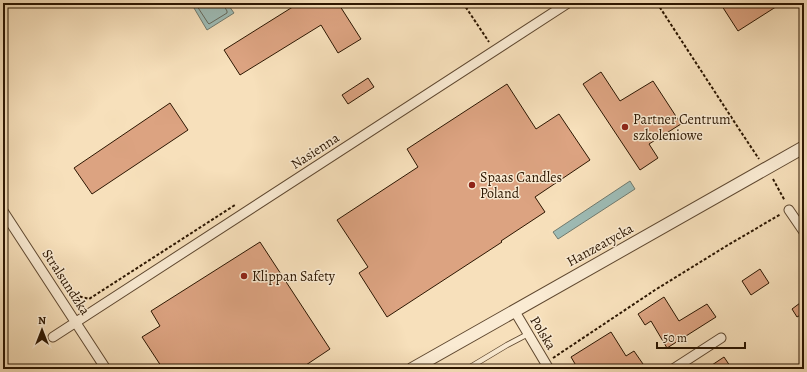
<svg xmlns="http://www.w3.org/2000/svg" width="807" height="372" font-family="Alegreya,serif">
<rect width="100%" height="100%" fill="#f7e0bb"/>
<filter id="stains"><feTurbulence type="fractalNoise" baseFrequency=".005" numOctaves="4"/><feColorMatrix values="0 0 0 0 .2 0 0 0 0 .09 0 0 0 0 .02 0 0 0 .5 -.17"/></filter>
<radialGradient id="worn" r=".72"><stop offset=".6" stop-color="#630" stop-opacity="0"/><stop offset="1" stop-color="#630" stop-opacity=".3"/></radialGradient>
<!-- water -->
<path fill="#9ebcb6" stroke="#707a6e" d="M191 3H227L234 13 207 30Z
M630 181 635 189 558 239 553 232Z"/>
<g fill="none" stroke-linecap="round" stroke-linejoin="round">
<!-- shore -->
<path stroke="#65695c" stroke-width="1" d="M195 3 208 23 209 24 227 13V11L224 6V3"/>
</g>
<!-- building -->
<path fill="#dca381" stroke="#2c1601" d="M299 3H338L361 39 338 53 321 25 240 75 224 50Z
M720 3H782L738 31Z
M601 72 620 101 653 81 681 124 649 144 658 158 640 170 583 84Z
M368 78 374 87 348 104 342 95Z
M507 84 536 129 559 114 590 160 535 197 545 212 501 241 502 242 387 317 359 273 368 267 337 220 418 167 407 149Z
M170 103 188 130 92 194 74 168Z
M260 242 330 349 300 369H163L142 337 160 326 151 311Z
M760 269 769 283 751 295 742 281Z
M664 297 679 321 707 304 716 317 667 348 651 321 645 325 638 314Z
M804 300V313L797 317 792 309Z
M611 332 626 356 634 351 643 364 635 369H578L571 357Z
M724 357 732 369H706Z"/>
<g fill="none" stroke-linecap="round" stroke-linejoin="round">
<defs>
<path id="service" d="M467 369 507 345 528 334"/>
<path id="minor" d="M789 210 804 232
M3 211 106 369
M514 310 549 369
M53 337 568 3
M673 369 721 338"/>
<path id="tertiary" d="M412 369 804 147"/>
</defs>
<!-- service casing -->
<use href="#service" stroke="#5f4830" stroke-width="6"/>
<!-- minor casing -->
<use href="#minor" stroke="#5f4830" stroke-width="11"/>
<!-- tertiary casing -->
<use href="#tertiary" stroke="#5f4830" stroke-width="14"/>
<!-- path -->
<path stroke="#2c1601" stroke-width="2" stroke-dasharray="3 2" stroke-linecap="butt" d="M463 3 489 42
M657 3 739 129 759 159
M773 179 785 201
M70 294 89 299 235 205
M553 358 655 290 728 245 781 214"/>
<!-- service -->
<use href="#service" stroke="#faebd3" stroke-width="4.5"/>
<!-- minor -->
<use href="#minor" stroke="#faebd3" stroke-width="9"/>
<!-- tertiary -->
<use href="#tertiary" stroke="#faebd3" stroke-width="12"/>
</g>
<!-- markers -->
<g fill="#8f2418" stroke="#faebd3" stroke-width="1.5">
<circle cx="625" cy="127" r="4"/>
<circle cx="472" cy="185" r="4"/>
<circle cx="244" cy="276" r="4"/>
</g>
<g text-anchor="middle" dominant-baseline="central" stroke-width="3" stroke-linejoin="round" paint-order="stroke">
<!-- poi labels -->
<g font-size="14" fill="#2c1601" stroke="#faebd3" text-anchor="start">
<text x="633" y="119">Partner Centrum<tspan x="633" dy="16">szkoleniowe</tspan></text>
<text x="480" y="177">Spaas Candles<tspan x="480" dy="16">Poland</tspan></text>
<text x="252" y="276">Klippan Safety</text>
</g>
<!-- street labels -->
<g font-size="14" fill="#2c1601" stroke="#faebd3">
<text transform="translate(315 151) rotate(-33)">Nasienna</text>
<text transform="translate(600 245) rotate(-29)">Hanzeatycka</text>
<text transform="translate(66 282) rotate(57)">Stralsundzka</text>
<text transform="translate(543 333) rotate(59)">Polska</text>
</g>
</g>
<!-- margin -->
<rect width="807" height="372" fill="none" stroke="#f7e0bb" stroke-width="16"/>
<rect x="4" y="4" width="799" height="364" fill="none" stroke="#2c1601" stroke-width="2"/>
<rect x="8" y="8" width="791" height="356" fill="none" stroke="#2c1601"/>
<!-- north arrow -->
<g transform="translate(42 330)" stroke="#faebd3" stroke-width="3" paint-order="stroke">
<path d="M0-3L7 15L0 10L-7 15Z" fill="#2c1601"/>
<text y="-6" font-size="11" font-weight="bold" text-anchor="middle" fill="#2c1601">N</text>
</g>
<!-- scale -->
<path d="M657 342v6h88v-6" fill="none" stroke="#2c1601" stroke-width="2"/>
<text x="663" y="342" font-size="12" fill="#2c1601" stroke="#faebd3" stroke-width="3" paint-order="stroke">50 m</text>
<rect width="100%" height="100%" filter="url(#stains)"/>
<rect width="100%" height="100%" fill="url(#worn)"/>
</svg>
